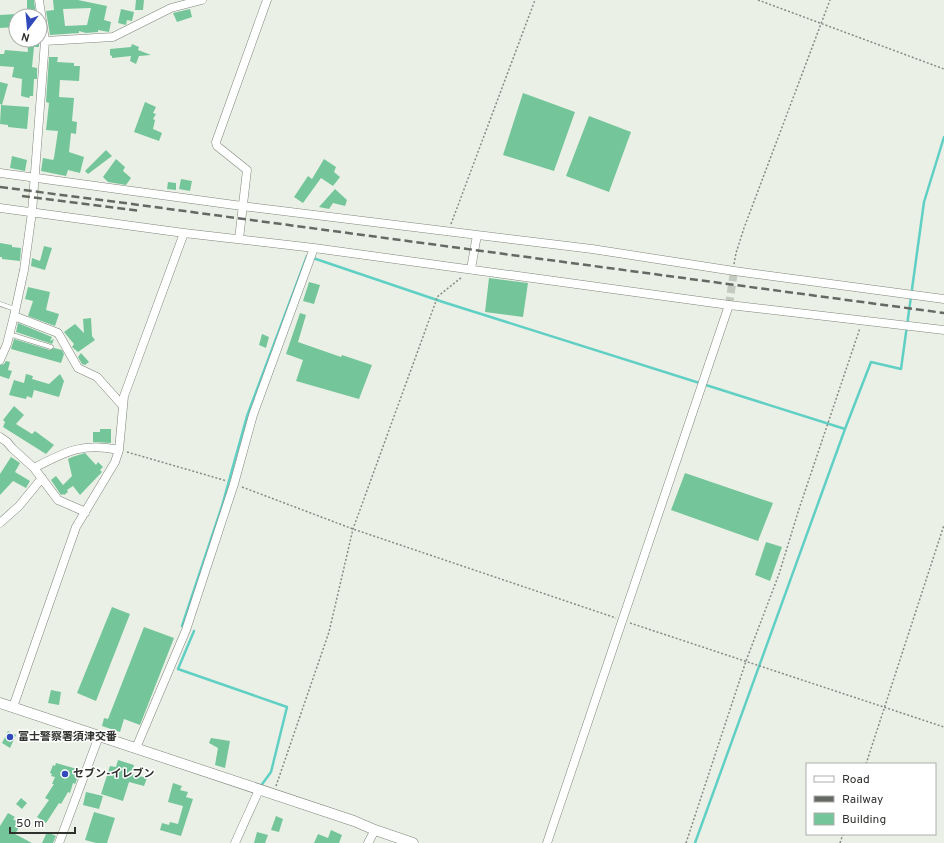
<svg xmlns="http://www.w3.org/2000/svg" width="944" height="843" font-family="Overpass,'Noto Sans JP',sans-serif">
<rect width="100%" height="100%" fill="#eaf0e5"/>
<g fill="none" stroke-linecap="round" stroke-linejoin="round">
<!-- stream -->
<path stroke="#60cfc4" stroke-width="2.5" d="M182 626 222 506 247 416 307 256 443 302 845 429
M194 631 178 669 287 707 271 772 260 787
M695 843 845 429 871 362 901 369 924 202 944 137"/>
</g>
<!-- building -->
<path fill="#74c69a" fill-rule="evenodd" d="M27 0H34L36 16H27Z
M53 0H78L107 6 104 20 111 22 109 32 98 30V32L86 33 79 31V33L50 35 46 11 54 10ZM91 8 87 25 65 26 63 9Z
M136 0H144L143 10H135Z
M121 9 134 12 132 21 127 20 126 25 118 23Z
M190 9 192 17 177 22 173 13Z
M16 14V27L0 28V15Z
M27 40H39V47H34L32 67 37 68V79H34L33 96H30L29 98 21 96 22 79 12 77 14 67 0 66V54H4L5 50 28 52Z
M132 44 139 47 138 50 151 55 139 56 136 64 130 61 131 56 112 58V56L110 55V49L131 47Z
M49 57H58L57 62 74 63V66H80L79 81 60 80 59 97 74 98 72 121 77 122 76 134 71 133 69 152 84 157 80 173 68 170 66 176 41 171 43 158 53 160 54 158 58 131 46 130 49 103 46 102Z
M0 82 8 84 2 105 0 104Z
M523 93 575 112 554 171 503 155Z
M145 102 156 107 153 113 156 114 153 119 155 120 153 129 162 133 159 141 134 132Z
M1 105 29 107 27 129 8 127V125L0 124Z
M589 116 631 132 609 192 566 176Z
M106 150 112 156 88 174 85 171Z
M12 156 27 160 25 171 10 168Z
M116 159 125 167 123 171 131 178 126 185 108 182 103 177Z
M324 159 336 167 334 172 340 177 333 186 321 178 303 203 294 197 308 176 312 179Z
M181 179 192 181 190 191 179 189Z
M168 182 176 183V190L167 189Z
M335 189 347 200 345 206 333 203 329 209 319 207Z
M0 243 12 245V247L21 248 20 261 2 259V257H0Z
M44 246 52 248 45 270 31 266 32 258 40 261Z
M489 278 528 283 523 317 485 312Z
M309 282 320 285 314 304 303 301Z
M28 287 50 292 46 310 59 314 55 326 28 316 33 301 25 299Z
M300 313 306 315 298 342 341 357 342 355 372 365 359 399 296 381 303 360 286 354Z
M91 318 92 336 95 340 78 352 72 347 74 344 64 332 75 324 84 333 83 319Z
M18 323 52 337 50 341 54 339 52 344 16 332Z
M262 334 269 337 266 348 259 345Z
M14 339 50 350 54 348 62 350 64 354 61 363 11 349Z
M81 353 89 362 85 365 82 364 78 357Z
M6 361 10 362 8 370 12 371 9 379 0 376V365L4 364Z
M26 374 33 376 32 379 49 384 60 374 64 381 59 397 34 390 32 398 27 396 26 399 9 395 14 380 24 383Z
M14 406 24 415 16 424 32 434 35 431 54 445 46 454 3 427 5 422 3 420Z
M100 429H111V443L93 442V432H100Z
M85 453 96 465 98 462 103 467 100 470 102 472 80 495 73 486 67 490 68 492 64 495 63 494 61 495 51 480 56 476 63 485 72 476 68 459 72 457Z
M11 457 20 463 15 472 30 481 26 488 13 481 0 495V474Z
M685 473 773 503 758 541 671 510Z
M766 542 782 547 770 581 755 575Z
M112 607 130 614 96 701 77 693Z
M144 627 174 638 140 725 124 719 120 732 102 726 104 718 108 719Z
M51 690 61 692 59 705 48 703Z
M8 731 16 735 10 748 2 743Z
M211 738 230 741 225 768 215 765 218 748 209 743Z
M118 760 134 765 132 774 147 778 144 786 129 782 123 801 101 794 110 766 116 767Z
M56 763 77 769V771L80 772 75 784 73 783 70 793 68 792 61 804 59 803 46 823 37 817 49 800 45 798 54 784H52L55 777 51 776 52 774 50 773 53 765 55 766Z
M173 783 182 786 180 790 188 792 186 797 193 799 181 836 160 830 162 823 169 825 170 822 178 824 183 806 168 802Z
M86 792 103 796 99 809 83 805Z
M21 798 27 803 22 809 16 804Z
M94 812 115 818 107 843H96L85 840Z
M8 813 15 817 13 819 21 824 15 834 32 843H0V826Z
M276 816 283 819 279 832 271 830Z
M331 830 342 835 339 843H314L318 834 328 838Z
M47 832 56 836 53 843H42Z
M257 832 268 835 265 843H254Z"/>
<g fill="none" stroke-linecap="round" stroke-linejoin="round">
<!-- minor-tunnel -->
<path stroke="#c5cac0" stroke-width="8" stroke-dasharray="8 4" stroke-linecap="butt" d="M729 305 734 271"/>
<defs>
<path id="service" d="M0 304 15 309
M9 334 51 347"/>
<path id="minor" d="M45 41 113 37 171 8 202 0
M0 173 242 206 592 249 734 271 944 299
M0 208 184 233 314 248 729 305 944 330
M239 239 247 170 217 146 216 142 267 0
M471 269 477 235
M14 316 58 333 78 368 97 377 123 406
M0 360 7 344 14 316 24 270 32 212 45 41 39 0
M0 437 7 442 12 448 34 468 58 500 81 510 85 513
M34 468C65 452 83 442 119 450
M0 523 19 506 42 478
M13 707 76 527 115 462 119 450 124 396 184 233
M136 748 186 630 234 484 253 415 314 248
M59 843 99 736
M235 843 259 790
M368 843 375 830
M547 843 729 305"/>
<path id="tertiary" d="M0 703 354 821 375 830 413 843"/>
</defs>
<!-- service casing -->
<use href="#service" stroke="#7f857b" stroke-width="5"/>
<!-- minor casing -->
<use href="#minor" stroke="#7f857b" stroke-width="9"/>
<!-- tertiary casing -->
<use href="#tertiary" stroke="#7f857b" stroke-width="11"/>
<!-- path -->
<path stroke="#878b84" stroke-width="1.5" stroke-dasharray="2 2" stroke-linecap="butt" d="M758 0 944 69
M451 224 535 0
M734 264 736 253 744 228 830 0
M127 452 227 481
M242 487 353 529 616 618
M630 623 944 727
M866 764 944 525
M276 786 329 632 353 529 436 301 437 297 462 277
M686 843 746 661 779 574 799 509 860 328
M840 843 843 834"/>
<!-- service -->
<use href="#service" stroke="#fff" stroke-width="4"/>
<!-- minor -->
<use href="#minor" stroke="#fff" stroke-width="8"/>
<!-- tertiary -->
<use href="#tertiary" stroke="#fff" stroke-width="10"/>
<!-- rail -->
<path stroke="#666963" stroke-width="2.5" stroke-dasharray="8 4" stroke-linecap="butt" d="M0 187 132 204 944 313
M22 196 141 211"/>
</g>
<!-- markers -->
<g fill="#3149ba" stroke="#fff" stroke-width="1.5">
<circle cx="10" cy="737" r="4"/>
<circle cx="65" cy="774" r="4"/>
</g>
<g text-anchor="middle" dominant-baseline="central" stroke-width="3" stroke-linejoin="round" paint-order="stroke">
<!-- poi labels -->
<g font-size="11" font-weight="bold" fill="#2f312d" stroke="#fff" text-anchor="start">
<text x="18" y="737">富士警察署須津交番</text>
<text x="73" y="774">セブン-イレブン</text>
</g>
</g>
<!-- legend -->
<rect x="806" y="763" width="130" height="72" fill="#ffffff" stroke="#acadab"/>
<rect x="814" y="776" width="20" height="6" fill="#ffffff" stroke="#acadab"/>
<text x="842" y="783" font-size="12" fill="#2f312d">Road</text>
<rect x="814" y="796" width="20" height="6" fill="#666963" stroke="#acadab"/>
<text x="842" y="803" font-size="12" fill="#2f312d">Railway</text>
<rect x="814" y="813" width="20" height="12" fill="#74c69a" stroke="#acadab"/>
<text x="842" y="823" font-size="12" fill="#2f312d">Building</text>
<!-- north arrow -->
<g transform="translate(28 28) rotate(196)"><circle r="19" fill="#ffffff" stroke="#acadab"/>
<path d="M0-3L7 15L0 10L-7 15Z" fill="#3149ba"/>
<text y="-6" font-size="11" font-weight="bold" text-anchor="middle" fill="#2f312d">N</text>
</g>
<!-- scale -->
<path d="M10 827v6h65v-6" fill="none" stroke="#2f312d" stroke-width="2"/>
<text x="16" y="827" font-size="12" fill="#2f312d" stroke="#ffffff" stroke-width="3" paint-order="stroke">50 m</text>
</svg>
